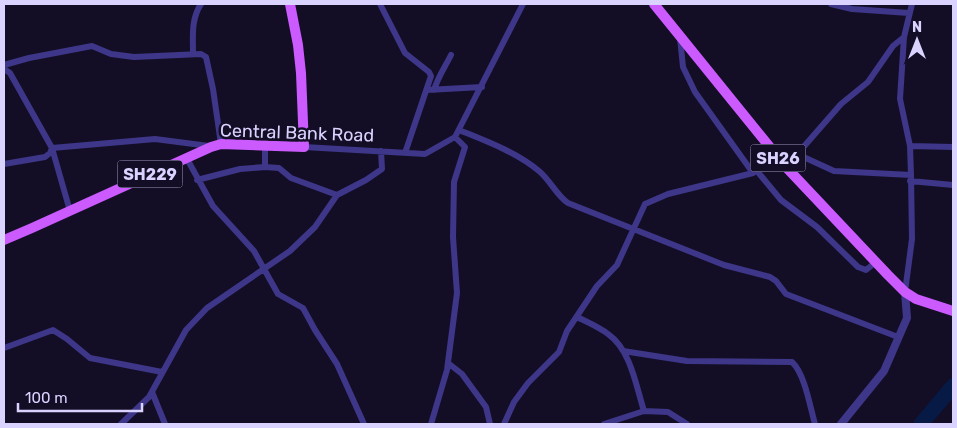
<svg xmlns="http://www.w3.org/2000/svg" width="957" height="428" font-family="Rubik,sans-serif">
<rect width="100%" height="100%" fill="#130e26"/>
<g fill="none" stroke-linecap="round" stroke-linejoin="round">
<!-- river -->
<path stroke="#071a46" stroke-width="15" d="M921 424 953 386"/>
<!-- minor -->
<path stroke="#3e3688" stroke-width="6" d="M380 4 405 53 429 72 431 76 405 153
M831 4 852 9 909 13
M680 38 683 67 695 92 753 173
M193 53C193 36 191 19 201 4
M4 65 29 58 92 46 111 54 134 57 201 54 206 57 213 89 221 144
M4 69 10 73 52 148 155 139 209 146
M427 90 482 87
M434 90C438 77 445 67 451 55
M459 130C486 141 516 152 539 171 550 180 557 196 568 203L724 265 770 277 776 281 786 294 898 337
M910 146 953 147
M304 147 425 154 455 137 523 4
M52 148 70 211
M797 154 834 171 911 175
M186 157 213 206 254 251 278 294 303 308 315 330 337 364 364 424
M4 164 45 157 50 153 52 148
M265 167V146
M786 167 841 104 868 82 893 46 904 37
M757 171 781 200 817 227 858 267 866 270 876 262
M197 180 240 169 265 167 279 168 291 178 337 195
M910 181 953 185
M905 292 912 239 911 175 910 146 900 99 904 37 912 4
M577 317C587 322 599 327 608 334 631 350 636 386 644 411
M4 348 53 330 67 339 90 358 162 372
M623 351 687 361 792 362C805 374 810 407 815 424
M448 363 462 374 486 407 490 424
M152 392 165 424
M121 424 149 397 186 330 207 308 290 251 315 227 337 195 366 180 382 169 381 151
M431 424 447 370 457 293 453 237 454 182 465 147 455 137
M504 424 514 402 528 383 559 352 567 331 597 286 617 265 645 204 668 194 753 173 778 157
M604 424 644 411 668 412 687 424"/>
<!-- tertiary -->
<path stroke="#3e3688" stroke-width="8" d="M841 424 884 371 907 318 905 292"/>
<!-- primary -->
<path stroke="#cb5aff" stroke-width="10" d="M654 4 786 167 888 275 905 292 916 299 953 311
M4 240 32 228 211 147 221 144 304 147 301 73 298 45 290 4"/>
</g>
<g text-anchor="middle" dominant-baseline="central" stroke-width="5" stroke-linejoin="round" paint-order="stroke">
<!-- shield labels -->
<g fill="#130e26" stroke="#9f98be" stroke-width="1">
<rect x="750.5" y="144.5" width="55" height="27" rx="4"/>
<rect x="117.5" y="160.5" width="65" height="27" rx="4"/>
</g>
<g font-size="16" font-weight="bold" fill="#dbd3ff">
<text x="778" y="158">SH26</text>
<text x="150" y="174">SH229</text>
</g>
<!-- street labels -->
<g font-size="18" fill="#dbd3ff" stroke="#130e26">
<text transform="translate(297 133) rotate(2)">Central Bank Road</text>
</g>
</g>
<!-- border -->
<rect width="957" height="428" fill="none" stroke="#dbd3ff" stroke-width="10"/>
<!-- north arrow -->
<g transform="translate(917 40)" stroke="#130e26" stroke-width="4" paint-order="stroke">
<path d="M0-4L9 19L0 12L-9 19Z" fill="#dbd3ff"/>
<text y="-8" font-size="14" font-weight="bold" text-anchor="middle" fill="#dbd3ff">N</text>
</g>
<!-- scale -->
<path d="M18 403v8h124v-8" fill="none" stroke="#dbd3ff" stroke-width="2.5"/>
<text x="25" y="403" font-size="15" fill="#dbd3ff" stroke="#130e26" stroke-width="4" paint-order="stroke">100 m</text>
</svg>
